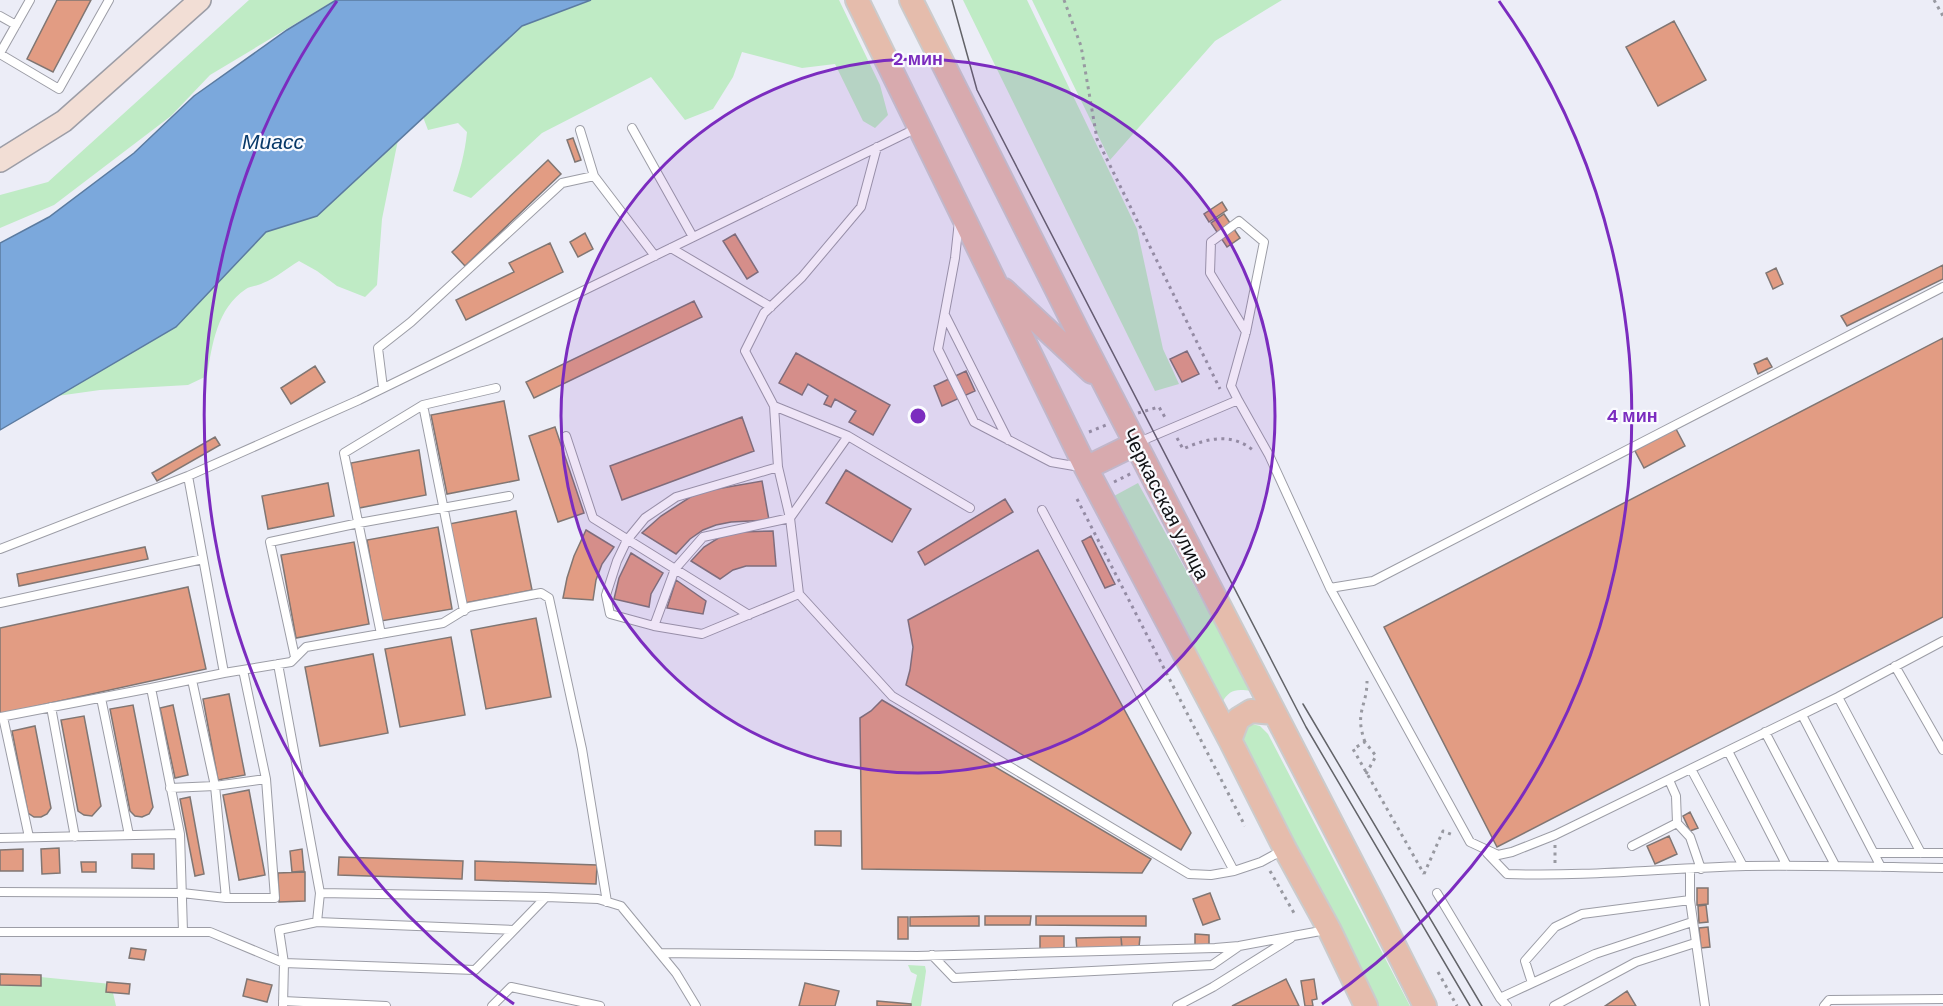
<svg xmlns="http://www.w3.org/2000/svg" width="1943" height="1006" font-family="'DM Sans',sans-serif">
<rect width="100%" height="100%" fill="#ecedf7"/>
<!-- green -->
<path fill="#bfebc5" d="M249 0H335L210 75 171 116 54 205 0 228V195L48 182Z
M591 0H839L880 85 888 115 875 128 863 121 835 64 802 68 742 52 733 77 713 109 685 120 651 77 542 133 471 198 453 191C460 171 465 153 467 132L458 123 428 130 423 117 522 26Z
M963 0H1027L1137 229 1163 349 1179 384 1155 391Z
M1032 0H1282L1215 41 1110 160Z
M398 140 382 219 377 285 365 297 337 286 317 271 299 261C287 268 276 278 263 283 258 286 250 286 246 289 217 308 212 345 207 376L188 385 100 390 57 396 176 327 266 232 317 216Z
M1138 483 1252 691C1235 689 1230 689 1221 704L1114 496Z
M1252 724 1260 726 1268 734 1410 1006H1378L1241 742 1244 728Z
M908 965 925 966 926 971 921 1006H910L917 975 911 972Z
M0 973 111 984 116 1006H0Z"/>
<!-- water -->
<path fill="#7ba8dc" stroke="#5b7ba0" stroke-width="1.5" d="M336 0H591L522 26 317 216 266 232 176 327 0 430V243L49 217 134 153 194 96 287 30Z"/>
<!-- building -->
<path fill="#e29c83" stroke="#807673" stroke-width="1.5" d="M57 0H91L53 72 27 59Z
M1674 21 1706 80 1658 106 1626 47Z
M573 138 581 160 575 162 567 140Z
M548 160 561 174 465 266 452 252Z
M1222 202 1227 210 1209 222 1204 214Z
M1224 214 1240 238 1227 247 1211 223Z
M585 233 593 249 578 257 570 242Z
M735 234 758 272 747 279 723 241Z
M550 243 563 272 466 320 456 300 514 272 509 263Z
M1943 265V279L1847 326 1841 316Z
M1776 268 1783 284 1773 289 1766 273Z
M694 301 702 317 534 398 526 382Z
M1943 338V617L1497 847 1384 627Z
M1187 351 1199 374 1182 382 1170 359Z
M796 353 890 405 873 435 849 422 856 411 835 399 831 407 824 404 828 396 808 384 802 395 779 383Z
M1767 358 1772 367 1758 374 1754 364Z
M315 366 325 382 291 404 281 388Z
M966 371 975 391 942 406 934 386Z
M504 401 519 480 447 494 431 415Z
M742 417 754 451 622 500 610 466Z
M555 427 584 513 558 522 529 436Z
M1675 427 1685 446 1644 468 1634 449Z
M215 437 220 445 157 481 152 473Z
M419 450 426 495 359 508 351 463Z
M846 470 911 509 892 542 826 503Z
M762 481 769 520 731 522 716 525 703 530 690 539 676 554 642 533 661 516 692 496 711 490Z
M328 483 334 516 268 529 262 496Z
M1005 499 1013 512 925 565 918 552Z
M516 511 532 590 465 603 449 524Z
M438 527 452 609 381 621 367 540Z
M586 530 614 547 602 564 596 580 593 600 563 598 567 578 574 556Z
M773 531 776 566H746L733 570 720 579 691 561 704 547 720 537 740 532Z
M1091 536 1115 584 1105 588 1082 541Z
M354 542 369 624 296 638 281 555Z
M145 547 148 559 19 586 17 574Z
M1038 550 1191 833 1181 850 906 685 910 670 913 647 908 620Z
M631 553 663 573 651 594 649 607 614 599 619 578Z
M676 580 706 601 703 614 667 608Z
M188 587 206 669 0 714V628Z
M536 618 551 697 486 709 471 630Z
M451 637 465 715 400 727 385 649Z
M373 654 388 733 320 746 305 667Z
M229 694 245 775 218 780 203 699Z
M882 700 1151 859 1142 873 862 869 860 718 871 711Z
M133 705 153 807 149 814 142 817 135 816 130 811 110 709Z
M173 705 188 775 175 778 160 708Z
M84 716 101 806 92 816 84 815 78 811 61 720Z
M35 726 51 808 47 814 41 817H34L28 813 12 731Z
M249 790 265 875 239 880 223 795Z
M190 797 204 874 195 876 180 799Z
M1690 812 1698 828 1690 831 1683 816Z
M815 831H841V846L815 845Z
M1669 836 1677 854 1655 864 1647 846Z
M59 848 60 873 42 874 41 849Z
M23 849V871H0V850Z
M302 849 304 871 292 872 290 851Z
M132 854H154V869L132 868Z
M339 857 463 861 462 879 338 875Z
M475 861 597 865 596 884 475 880Z
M81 862H96V872H82Z
M305 872V901L279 902 278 873Z
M1697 888H1708V904L1697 905Z
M1210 893 1220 919 1203 925 1193 899Z
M1706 905 1708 922 1699 923 1698 906Z
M979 916V926H910V917Z
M985 916H1031L1030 925H985Z
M1036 916H1146V926L1036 925Z
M898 917H908V939H898Z
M1708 927 1710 947 1701 948 1699 928Z
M1195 934 1209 935V946H1195Z
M1040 936H1064V949L1040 950Z
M1121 937 1122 950 1077 951 1076 938Z
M1121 937H1140L1139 947H1122Z
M131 948 146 950 144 960 129 958Z
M0 974 41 975V986L0 985Z
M247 979 272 985 267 1002 243 996Z
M1286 979 1299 1006H1232Z
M1314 979 1317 999 1312 1000 1313 1006H1305L1301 981Z
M107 982 130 984 129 994 106 992Z
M805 983 839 991 835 1006H799Z
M1627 991 1636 1006H1605Z
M877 1001 911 1004V1006H877Z"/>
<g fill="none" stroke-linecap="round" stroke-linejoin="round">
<defs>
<path id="lane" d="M0 16 16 25
M0 53 30 0
M0 54 59 89 109 0
M632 128 693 237
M580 130 594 176 655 256
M877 147 861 207 802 277 764 313 745 351 774 406 848 436 970 508
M959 221 955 258 938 349 974 422 1051 462 1080 467
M671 248 771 307
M945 315 1008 440
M383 388 378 348 411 322 562 183 594 176
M1238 400 1231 386 1246 332 1264 242 1239 221 1211 242 1210 273 1246 332
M774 406 778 467 790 518 799 594 892 696 1189 874 1211 875 1234 871
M566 436 593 518 749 615
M1139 442 1238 400 1269 455 1330 588 1470 842 1498 855 1512 852 1555 835 1838 697 1943 641
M778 467 676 497 645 518 627 540 617 561 606 595 610 614 654 626 702 634 799 594
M1042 510 1234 871 1261 862 1283 850
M0 549 188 476 359 400 917 128
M1330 588 1373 581 1943 287
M0 603 203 559
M464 611 423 405 496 388
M654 626 675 569 703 537 790 518 848 436
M381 634 344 453 423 405
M295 657 270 542 359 523 509 496
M278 664 320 893
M1895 666 1943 750
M224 673 291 662 306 647 443 623 469 607 541 593 549 598 582 749 607 902
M192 680 215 786 226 898
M1838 697 1921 853
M101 698 129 835
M51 707 75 837
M1802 715 1881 867
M0 717 151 688
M3 717 29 837
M1765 732 1835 865
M1728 751 1787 866
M1691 769 1743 866
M1669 780 1676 796 1677 823 1690 837 1701 869
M170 788 215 786 266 779 243 670
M0 838 180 834
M1632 846 1677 823
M1487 853 1507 874C1587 877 1666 868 1746 866 1811 865 1877 867 1943 868
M1874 853H1943
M0 892 182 893 226 898H275L266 779
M1437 893 1500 998 1595 954 1692 922
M1690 900 1705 1006
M317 922 514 930 475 970 284 963 279 930Z
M317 922 320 893 546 897
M514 930 546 897 598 899 621 906 676 973 696 1006
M0 932H210L284 963 283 1006
M183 932 180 834 151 688 224 673 188 476
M660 953 917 956 1215 948 1239 946 1326 930
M932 955 954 978 1212 965 1238 947
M1532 983 1525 961 1555 927 1582 914 1690 900V869
M1500 998 1507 1006
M283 1001 386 1006
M492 1006 511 987 600 1006
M1177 1006 1213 987 1291 938
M1554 1006 1636 962 1695 943
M1824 1006 1829 1000 1943 999"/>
<path id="secondary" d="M0 161 64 121 200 0"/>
<path id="primary" d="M857 0 1086 468 1230 740 1285 849 1329 929 1366 1006
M911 0 1080 336 1375 907 1425 1006
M1004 290 1092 372
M1086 468 1135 444
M1230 740 1238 719 1251 711 1274 713"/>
</defs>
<!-- lane casing -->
<use href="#lane" stroke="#9c9da6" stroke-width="10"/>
<!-- secondary casing -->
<use href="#secondary" stroke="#9c9da6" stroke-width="24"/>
<!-- primary casing -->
<use href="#primary" stroke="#cbcbcc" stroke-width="26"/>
<!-- path -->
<path stroke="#9899a1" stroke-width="3" stroke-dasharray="3 4.5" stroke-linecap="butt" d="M1064 0 1081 46 1097 139 1220 389
M1934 0 1943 16
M1138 413 1159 407 1166 419
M1089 432 1106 425
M1177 438 1183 449C1207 438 1232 432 1254 451
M1114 482 1132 473
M1077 499 1245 826
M1365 742C1354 712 1367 707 1367 681
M1366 774 1376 756 1365 742 1353 749 1424 874
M1555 845V866
M1270 871 1294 913
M1424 874 1443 831 1453 835
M1438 972 1457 1006"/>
<!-- lane -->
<use href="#lane" stroke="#fff" stroke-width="8"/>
<!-- secondary -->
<use href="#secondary" stroke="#f2ded5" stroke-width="21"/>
<!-- primary -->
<use href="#primary" stroke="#e5bcac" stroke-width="22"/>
<!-- tram -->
<path stroke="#626368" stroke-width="1.5" d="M952 0 977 90 1306 727 1470 1006
M1303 704 1482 1006"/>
</g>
<!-- distance rings -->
<circle cx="918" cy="416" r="357" fill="#7b2cbf" fill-opacity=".12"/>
<g fill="none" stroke="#7b2cbf" stroke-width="3">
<circle cx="918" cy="416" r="357"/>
<path d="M514 1004A714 714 0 0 1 337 1M1499 1A714 714 0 0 1 1322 1004"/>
</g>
<g text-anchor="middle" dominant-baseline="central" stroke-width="4.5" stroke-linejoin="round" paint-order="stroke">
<!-- street labels -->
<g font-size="20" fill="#111215" stroke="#fafbff">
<text transform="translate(1166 504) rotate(63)">Черкасская улица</text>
</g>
<!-- water labels -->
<g font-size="21" font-style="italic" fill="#083969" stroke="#fafbff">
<text x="273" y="142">Миасс</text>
</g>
</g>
<circle cx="918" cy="416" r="9" fill="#7b2cbf" stroke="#fafbff" stroke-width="3"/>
<g font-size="18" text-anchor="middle" font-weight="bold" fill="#7b2cbf" stroke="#fafbff" stroke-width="4.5" stroke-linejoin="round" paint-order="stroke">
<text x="918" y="65">2 мин</text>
<text x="1632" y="422">4 мин</text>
</g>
</svg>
